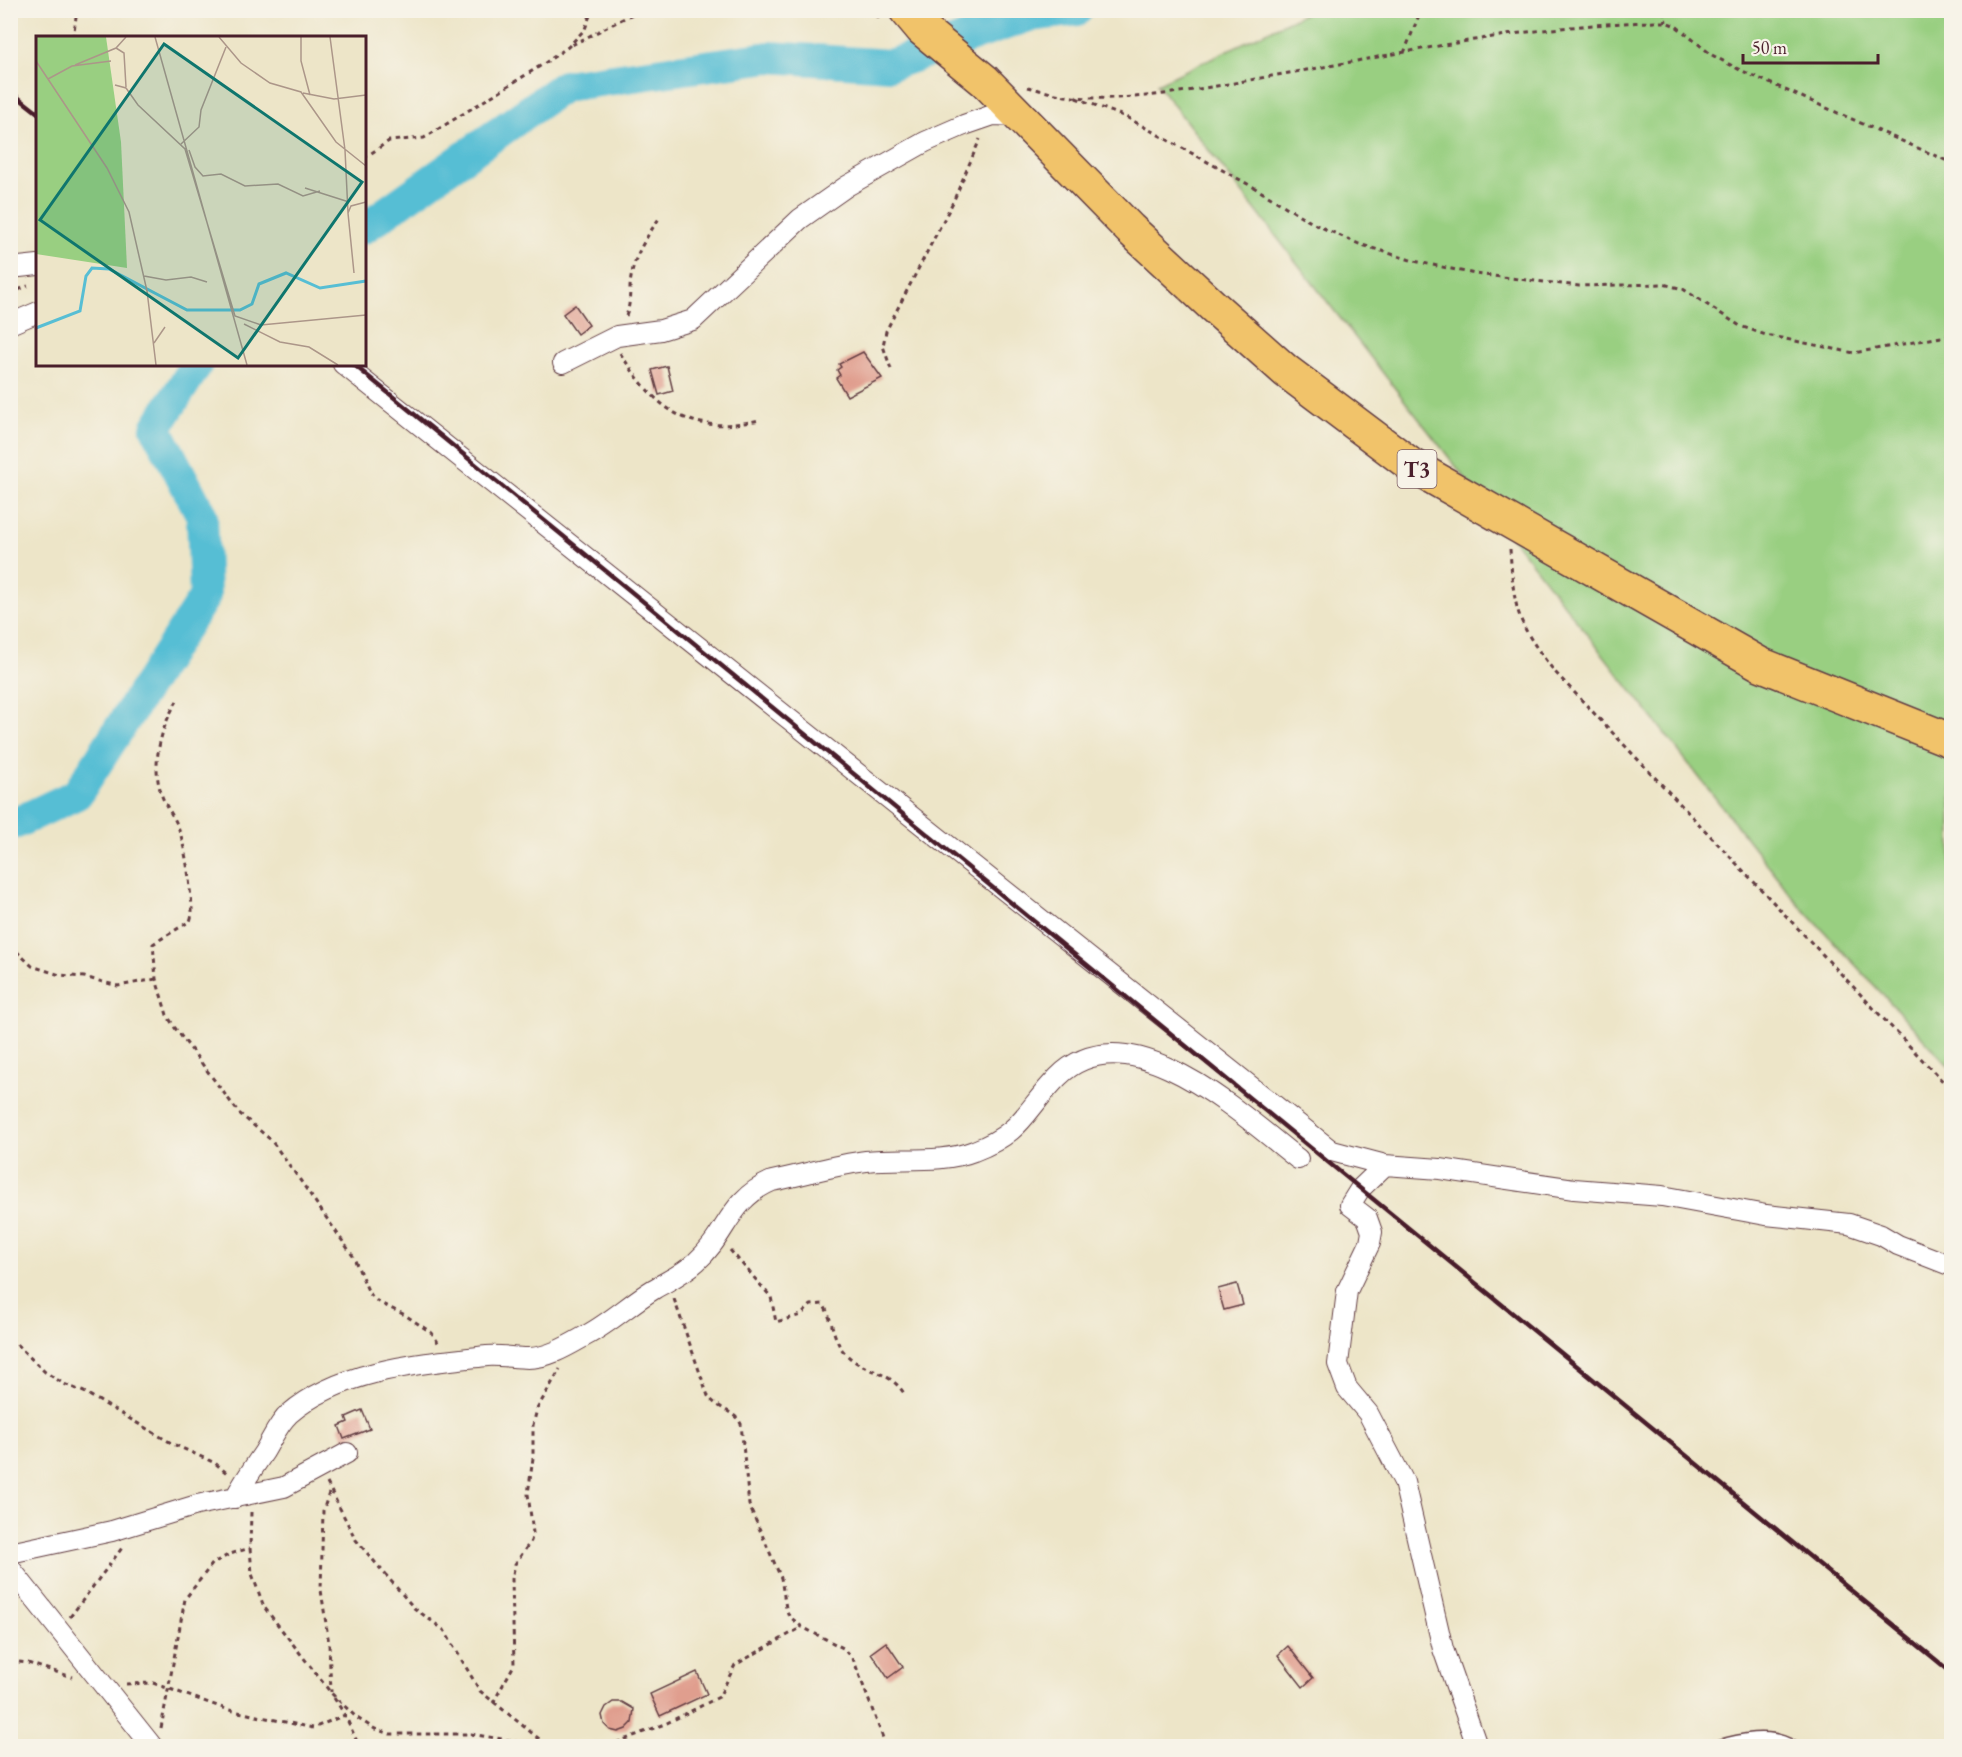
<svg xmlns="http://www.w3.org/2000/svg" width="1962" height="1757" font-family="'EB Garamond',serif">
<rect width="100%" height="100%" fill="#f7f3e8"/>
<filter id="ink" filterUnits="userSpaceOnUse"><feTurbulence type="fractalNoise" baseFrequency=".0167" numOctaves="2"/><feDisplacementMap in="SourceGraphic" scale="12" xChannelSelector="R" yChannelSelector="G"/><feConvolveMatrix kernelMatrix="1 2 1 2 8 2 1 2 1" color-interpolation-filters="sRGB"/></filter>
<filter id="wash" filterUnits="userSpaceOnUse"><feTurbulence type="fractalNoise" baseFrequency=".008" numOctaves="4" result="noise"/><feDisplacementMap in="SourceGraphic" scale="24" xChannelSelector="R" yChannelSelector="G"/><feGaussianBlur stdDeviation="1.35" result="paint"/><feColorMatrix in="noise" values="0 0 0 0 0 0 0 0 0 0 0 0 0 0 0 0 0 1.4 0 .05"/><feComposite in="paint" operator="in"/></filter>
<g filter="url(#wash)">
<rect width="100%" height="100%" fill="#ede5c8"/>
<!-- green -->
<path fill="#99cf81" stroke="#727756" stroke-width="1.5" d="M1310 11H1951V1068L1795 900 1157 84Z"/>
<g fill="none" stroke-linecap="round" stroke-linejoin="round">
<!-- river -->
<path stroke="#57bed4" stroke-width="32" d="M364 228 564 86 769 57 890 65 1029 16 1077 10
M10 823H16L77 794 205 596 202 516 156 428 197 364"/>
</g>
<g id="blocks">
<!-- building -->
<path fill="#e09e8e" d="M575 305 589 325 577 334 563 314Z
M863 352 882 378 847 396 836 378 840 375 837 370 841 367 839 364Z
M667 366 673 391 659 395 652 370Z
M1237 1284 1243 1305 1224 1310 1218 1289Z
M362 1410 370 1429 344 1439 339 1426 348 1422 346 1417Z
M886 1642 903 1667 888 1678 871 1653Z
M1288 1646 1313 1678 1303 1687 1278 1655Z
M697 1672 707 1694 660 1716 650 1694Z
M613 1702H622L634 1709 632 1723 626 1729 618 1732 610 1730 604 1724 602 1715 606 1707Z"/>
</g>
</g>
<g filter="url(#ink)">
<use href="#blocks" fill-opacity="0" stroke="#623d43" stroke-width="1.5"/>
<g fill="none" stroke-linecap="round" stroke-linejoin="round">
<defs>
<path id="lane" d="M1715 1746C1738 1739 1772 1731 1793 1746"/>
<path id="street" d="M10 268 38 265
M10 324 38 312
M563 363 617 336 661 330 693 320 800 219 847 186 925 142 964 125 993 115 1018 116
M343 364 1332 1151 1385 1165 1440 1169 1574 1189 1662 1196 1766 1215 1849 1224 1881 1235 1898 1245 1952 1266
M1385 1165 1360 1189 1350 1205 1367 1218 1372 1232 1370 1243 1347 1291 1338 1364 1347 1388 1368 1413 1404 1482 1443 1649 1477 1746
M235 1498C244 1481 254 1467 264 1452 272 1439 278 1424 289 1414 341 1369 423 1363 487 1356 501 1355 514 1358 528 1358 549 1358 569 1345 587 1335 611 1322 631 1303 654 1289 669 1280 683 1274 696 1262 728 1234 728 1200 772 1181 803 1175 834 1165 866 1161 900 1157 941 1164 974 1151 1023 1133 1025 1110 1058 1077 1128 1007 1243 1116 1298 1159
M10 1553 112 1531 197 1505 284 1487 347 1453
M10 1568 152 1746"/>
<path id="highway" d="M906 10 922 29 985 81 1130 229 1214 307 1286 371 1411 465 1760 664 1952 741"/>
</defs>
<!-- lane casing -->
<use href="#lane" stroke="#623d43" stroke-width="12"/>
<!-- street casing -->
<use href="#street" stroke="#623d43" stroke-width="22"/>
<!-- highway casing -->
<use href="#highway" stroke="#623d43" stroke-width="36"/>
<!-- path -->
<path stroke="#623d43" stroke-width="3" stroke-dasharray="4.5 4.5" stroke-linecap="butt" d="M737 10C751 14 765 20 777 10
M858 10 882 18
M1664 10 1666 22
M73 38 77 10
M572 45 640 10
M1404 53 1421 10
M1028 87C1043 91 1058 95 1073 97 1144 103 1219 85 1289 73 1413 52 1539 22 1666 22L1676 26 1712 55 1740 70 1952 163
M1076 98 1126 117 1255 188 1314 224 1359 244 1414 261 1475 274 1579 286 1663 284 1683 289 1740 326 1766 335 1854 353 1952 335
M364 158 389 141 424 138 545 63 568 47 585 29 592 10
M10 293 28 286
M626 316C632 301 628 288 632 273 636 252 648 235 660 217
M620 353C658 411 688 436 759 420
M891 369 883 346 886 331 953 202 980 139
M1510 549C1514 610 1516 623 1555 672L1952 1091
M177 701C161 727 151 763 161 793 164 804 171 812 176 822 183 835 189 874 190 889 191 899 194 912 190 921L153 944 156 979 167 1015 175 1028 239 1113 271 1140 300 1180 353 1256 369 1293 378 1302 405 1315 432 1333 439 1344
M10 945 32 966 60 975 84 977 118 986 156 979
M730 1250 771 1297 776 1322 801 1315 811 1305 823 1304C833 1319 832 1338 844 1352 863 1374 889 1368 905 1395
M674 1299 708 1396C717 1409 735 1411 741 1424L749 1505 781 1578 786 1608 789 1616 802 1627 843 1648 854 1661 886 1746
M10 1338 45 1372 64 1384 84 1392 173 1444 215 1463 229 1475
M327 1483 356 1540 414 1608 444 1630 480 1691 548 1746
M329 1493 323 1511 321 1590 329 1644 331 1692
M251 1512 250 1548 252 1574 264 1607 331 1693 357 1718 375 1729 390 1734H471L544 1746
M70 1617 122 1548
M10 1661 28 1663 72 1677
M126 1684 153 1683 229 1710 313 1728 345 1715
M334 1698 345 1715 359 1746
M493 1703 514 1665 512 1579 515 1564 531 1541 533 1533 528 1494 533 1458V1425L537 1409 560 1369
M161 1728 185 1599 213 1563 230 1554 250 1548
M608 1746 667 1723 719 1697 735 1665 802 1627"/>
<!-- lane -->
<use href="#lane" stroke="#fff" stroke-width="9"/>
<!-- street -->
<use href="#street" stroke="#fff" stroke-width="20"/>
<!-- highway -->
<use href="#highway" stroke="#f1c36a" stroke-width="33"/>
<!-- rail -->
<path stroke="#4a1f2b" stroke-width="4.5" d="M10 91 38 113
M353 364 1952 1673"/>
</g>
</g>
<g text-anchor="middle" dominant-baseline="central" stroke-width="5" stroke-linejoin="round" paint-order="stroke">
<!-- shield labels -->
<rect fill="#f7f3e8" stroke="#7e5f64" stroke-width="1.5" x="1397.5" y="450" width="39" height="38" rx="4.5"/>
<g font-size="22" font-weight="bold" fill="#4a1f2b">
<text x="1417" y="469">T3</text>
</g>
</g>
<!-- overview -->
<g transform="translate(36 36)">
<rect width="330" height="330" fill="#ede5c8"/>
<path d="M0 1H70L85 106 91 232 0 218Z" fill="#99cf81"/>
<path fill="none" stroke="#57bed4" stroke-width="3" d="M0 292 44 275 50 240 56 232 73 233 151 274H204L216 268 223 248 250 237 284 252 330 245"/>
<path fill="none" stroke="#ac9689" stroke-width="1.5" d="M119 1 211 329M183 1 205 27 234 47 265 56 300 106 330 130M265 1V25L274 59M294 1 309 114 312 177M80 12 88 17 90 51M0 25 71 132 93 176 111 255 120 329M39 29 80 12 90 1M12 43 36 30 75 25M79 49 90 52 102 69 149 113 199 280 225 289 330 279M267 57 298 63 330 59M145 108 163 91 165 74 190 11M153 114 159 131 167 140 185 138 209 150 242 148 267 160 284 155M269 152 313 166M318 237 312 177 315 170 330 166M108 240 130 244 155 241 171 246M208 288 244 306 273 311 302 329M118 307 129 291"/>
<path fill="#0f766e" fill-opacity="0.15" stroke="#0f766e" stroke-width="3" d="M128 8 326 146 202 322 4 184Z"/>
<rect width="330" height="330" fill="none" stroke="#4a1f2b" stroke-width="3"/>
</g>
<!-- margin -->
<rect width="1962" height="1757" fill="none" stroke="#f7f3e8" stroke-width="36"/>
<!-- scale -->
<path d="M1743 54v9h135v-9" fill="none" stroke="#4a1f2b" stroke-width="3"/>
<text x="1752" y="54" font-size="18" fill="#4a1f2b" stroke="#f7f3e8" stroke-width="4.5" paint-order="stroke">50 m</text>
</svg>
